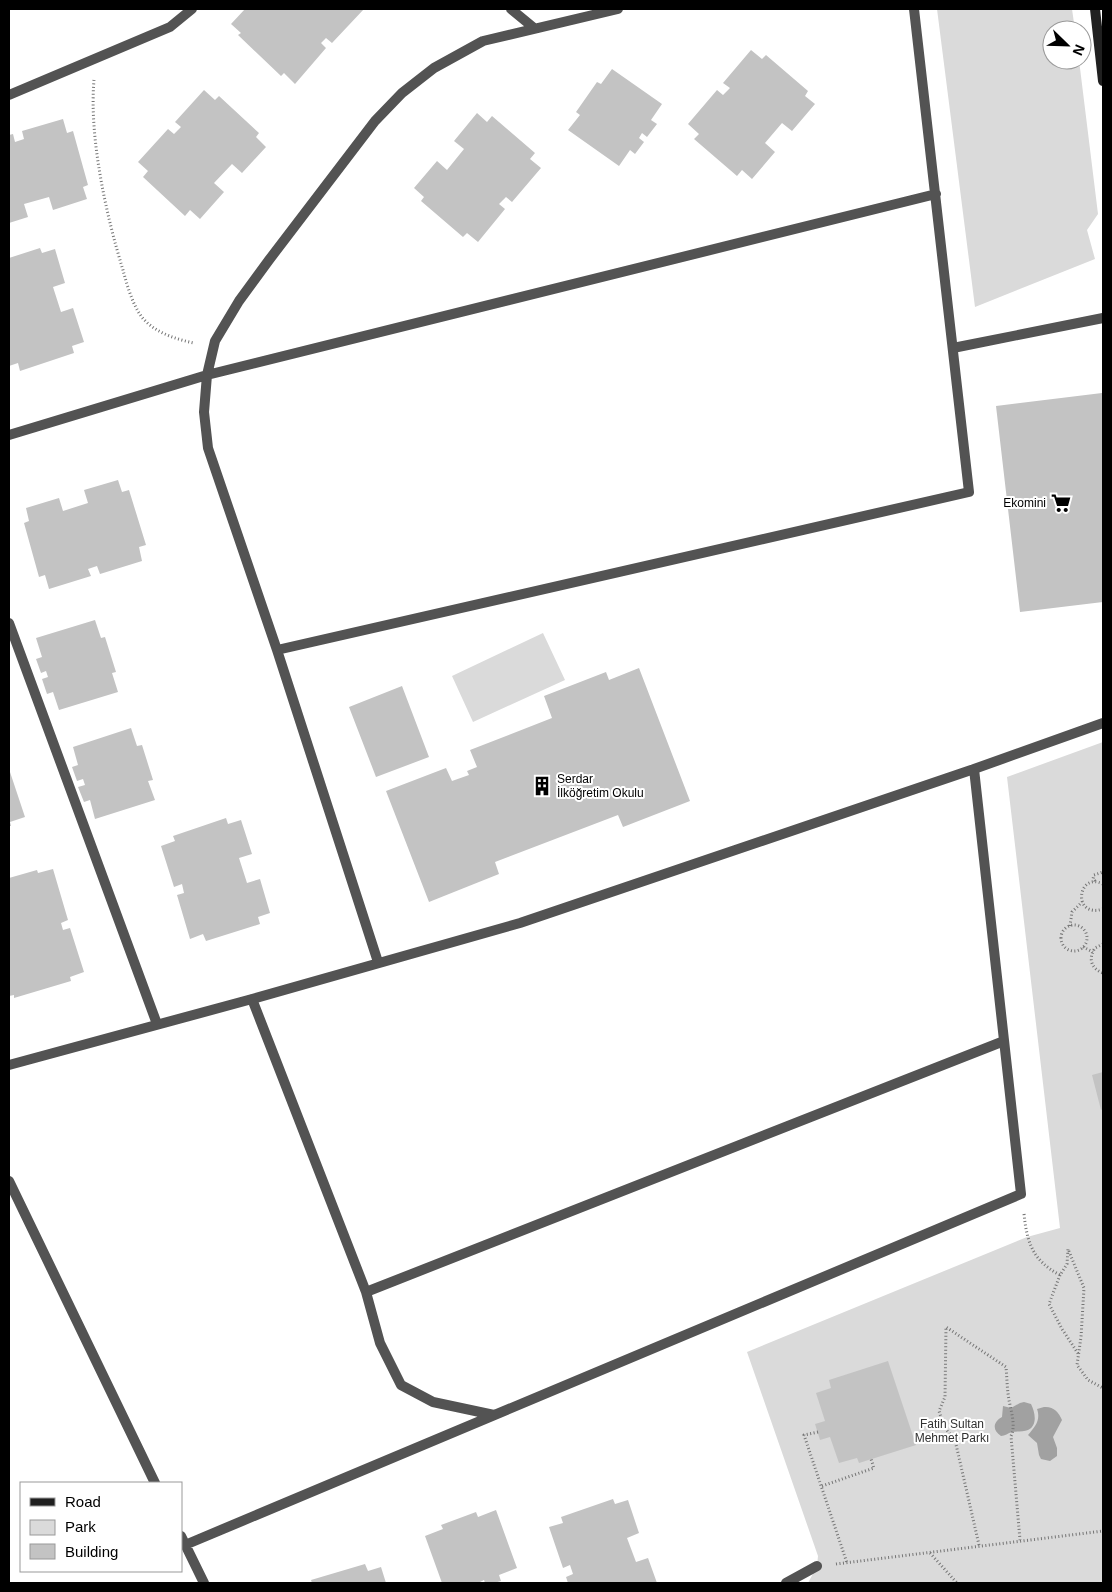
<svg xmlns="http://www.w3.org/2000/svg" width="1112" height="1592" font-family="Arial,sans-serif">
<rect width="100%" height="100%" fill="#fff"/>
<!-- green -->
<path fill="#dadada" d="M937 9H1072L1075 30H1052V60H1079L1098 214 1087 230 1095 259 975 307Z
M543 633 565 680 473 722 452 676Z
M1103 742V1583H808L817 1566 818 1556 747 1352 1027 1237 1060 1228 1007 777Z"/>
<!-- water -->
<path fill="#a1a1a1" d="M1024 1402 1031 1404C1035 1412 1038 1425 1028 1430 1024 1432 1017 1431 1012 1432 1008 1433 1005 1436 1001 1436 992 1430 993 1422 1002 1417L1003 1406 1011 1408 1020 1403Z
M1044 1407C1053 1406 1059 1412 1062 1420L1053 1437 1057 1448V1456L1050 1461 1041 1459 1039 1455 1037 1443 1028 1435C1035 1427 1041 1420 1037 1409Z"/>
<!-- building -->
<path fill="#c3c3c3" d="M245 9H364L332 43 326 38 321 43 326 48 295 84 284 73 281 76 238 35 241 33 231 24Z
M751 50 762 59 766 55 808 91 805 96 815 104 792 131 782 123 765 143 775 152 752 179 742 170 737 176 694 139 699 134 688 124 717 90 723 95 730 88 723 83Z
M612 69 662 104 651 120 657 124 647 137 642 133 639 138 644 142 635 154 630 150 619 166 568 130 580 115 576 112 597 82 601 84Z
M204 90 215 100 219 96 259 133 256 137 266 147 242 173 232 164 214 183 224 192 200 219 190 210 185 216 143 177 148 171 138 162 168 129 174 134 181 127 175 122Z
M477 113 487 122 492 116 535 153 530 159 541 168 512 202 506 197 499 204 505 209 478 242 467 233 463 237 421 201 424 197 414 188 437 161 447 170 464 149 454 141Z
M63 119 67 133 73 131 88 185 83 187 87 199 53 210 49 197 24 204 28 217 9 223V135L13 134 15 142 24 139 22 131Z
M40 248 42 253 55 249 65 283 53 287 61 312 73 308 84 342 72 346 74 353 20 371 18 363 9 366V258Z
M1102 393 1103 602 1020 612 996 406Z
M118 480 122 492 129 490 146 545 139 547 142 561 100 574 97 566 88 569 91 576 49 589 45 575 39 577 24 523 29 521 26 508 59 498 63 511 88 503 84 490Z
M95 620 101 638 105 637 116 672 112 673 118 692 59 710 53 692 47 694 42 679 48 677 46 671 41 673 36 659 42 657 36 638Z
M639 668 690 801 623 827 618 815 495 862 499 874 429 902 386 791 446 768 452 781 469 775 467 771 477 767 470 750 552 718 544 696 606 672 609 680Z
M402 686 429 757 376 777 349 707Z
M131 728 137 746 142 745 153 780 148 781 155 800 95 819 90 800 84 802 78 787 85 785 83 779 77 781 72 767 78 765 73 747Z
M9 769 25 817 10 822 11 826H9Z
M226 818 228 824 241 820 252 854 239 858 247 883 260 879 270 913 258 917 260 924 206 941 203 934 190 939 177 895 184 893 182 884 174 887 161 846 175 841 173 836Z
M53 869 68 920 61 923 63 930 70 928 84 972 70 977 71 981 14 998V995L9 996V878L37 870 38 873Z
M1103 1072V1109L1101 1110 1092 1075Z
M888 1361 916 1445 859 1463 857 1458 839 1463 830 1437 820 1440 815 1424 825 1421 816 1393 831 1388 829 1380Z
M613 1499 615 1504 628 1500 639 1533 627 1538 636 1562 648 1558 657 1583H568L566 1577 573 1574 570 1565 563 1568 549 1527 563 1523 561 1517Z
M496 1510 517 1568 499 1575 501 1581 494 1583H485L484 1580 478 1583H442L425 1536 443 1529 441 1525 476 1512 478 1517Z
M365 1564 368 1571 381 1567 386 1583H312L311 1580Z"/>
<g fill="none" stroke-linecap="round" stroke-linejoin="round">
<!-- path -->
<path stroke="#757575" stroke-width="3" stroke-dasharray="1 2.5" stroke-linecap="butt" d="M94 80C89 137 106 215 123 270 127 285 132 303 141 316 153 332 175 339 194 343
M1095 881 1093 879 1094 875 1103 872
M1103 884C1077 871 1072 919 1103 909
M1061 938a13 13 0 1 1 26 0a13 13 0 1 1-26 0Z
M1070 926 1072 912 1082 902
M1103 944 1095 948C1088 958 1091 969 1103 973
M1083 947 1093 952
M1024 1214C1027 1243 1033 1261 1060 1275L1067 1264 1068 1249 1084 1288 1081 1337 1077 1365 1088 1380 1103 1388
M1060 1275 1049 1304 1062 1329 1079 1355
M818 1432 804 1435 847 1563
M822 1486 874 1468 871 1459
M979 1545 955 1440 944 1427 939 1411 945 1397 946 1327 1006 1367C1007 1378 1007 1389 1009 1400 1011 1411 1016 1426 1011 1436L1020 1540
M930 1553 957 1583
M836 1564 1103 1531"/>
<!-- street -->
<path stroke="#535353" stroke-width="10" d="M511 9 534 28
M9 95 170 27 192 9
M953 348 1103 318
M9 435 207 375 936 194
M9 623 157 1024
M277 650 969 492 914 9
M378 962 277 650 208 448 204 412 207 375 215 341 239 301 269 260 375 121 402 93 434 68 483 41 618 9
M252 999 366 1292 380 1343 401 1385 433 1402 494 1415
M9 1065 252 999 520 923 974 769 1103 723
M9 1181 155 1483
M366 1292 1004 1041
M181 1536 204 1583
M185 1545 1021 1194 974 769
M786 1583 817 1566"/>
<!-- secondary -->
<path stroke="#202020" stroke-width="10" d="M1095 9 1103 81"/>
</g>
<!-- icons -->
<defs>
<symbol id="supermarket-bare" viewBox="-9 -9 18 18"><path d="M-6-5.5h2.5l.6 2H6L4.5 2H-2.5L-4.4-4H-6ZM-1.5 3.2a1.3 1.3 0 1 0 .1 0ZM3 3.2a1.3 1.3 0 1 0 .1 0Z" fill="#000" stroke="#fff" stroke-width="2.5" paint-order="stroke"/></symbol>
<symbol id="building-bare" viewBox="-9 -9 18 18"><path d="M-4-6H4V6H1V3H-1V6H-4ZM-2.5-4.3h1.7v1.8h-1.7ZM.8-4.3h1.7v1.8H.8ZM-2.5-1h1.7V.8h-1.7ZM.8-1h1.7V.8H.8Z" fill="#000" stroke="#fff" stroke-width="2.5" paint-order="stroke"/></symbol>
</defs>
<g fill-rule="evenodd">
<use href="#supermarket-bare" x="1047" y="489" width="28" height="28"/>
<use href="#building-bare" x="528" y="772" width="28" height="28"/>
</g>
<g text-anchor="middle" dominant-baseline="central" stroke-width="4" stroke-linejoin="round" paint-order="stroke">
<!-- poi labels -->
<g font-size="12" fill="#000" stroke="#fff" text-anchor="end">
<text x="1046" y="503">Ekomini</text>
<text x="557" y="779" text-anchor="start">Serdar<tspan x="557" dy="14">İlköğretim Okulu</tspan></text>
</g>
<!-- park labels -->
<g font-size="12" fill="#313131" stroke="#fff">
<text x="952" y="1424">Fatih Sultan<tspan x="952" dy="14">Mehmet Parkı</tspan></text>
</g>
</g>
<!-- border -->
<rect width="1112" height="1592" fill="none" stroke="#000000" stroke-width="20"/>
<!-- legend -->
<rect x="20" y="1482" width="162" height="90" fill="#ffffff" stroke="#999999"/>
<rect x="30" y="1498" width="25" height="8" fill="#202020" stroke="#999999"/>
<text x="65" y="1507" font-size="15" fill="#000000">Road</text>
<rect x="30" y="1520" width="25" height="15" fill="#dadada" stroke="#999999"/>
<text x="65" y="1532" font-size="15" fill="#000000">Park</text>
<rect x="30" y="1544" width="25" height="15" fill="#c3c3c3" stroke="#999999"/>
<text x="65" y="1557" font-size="15" fill="#000000">Building</text>
<!-- north arrow -->
<g transform="translate(1067 45) rotate(113)"><circle r="24" fill="#ffffff" stroke="#999999"/>
<path d="M0-4L9 19L0 12L-9 19Z" fill="#000000"/>
<text y="-8" font-size="14" font-weight="bold" text-anchor="middle" fill="#000000">N</text>
</g>
</svg>
